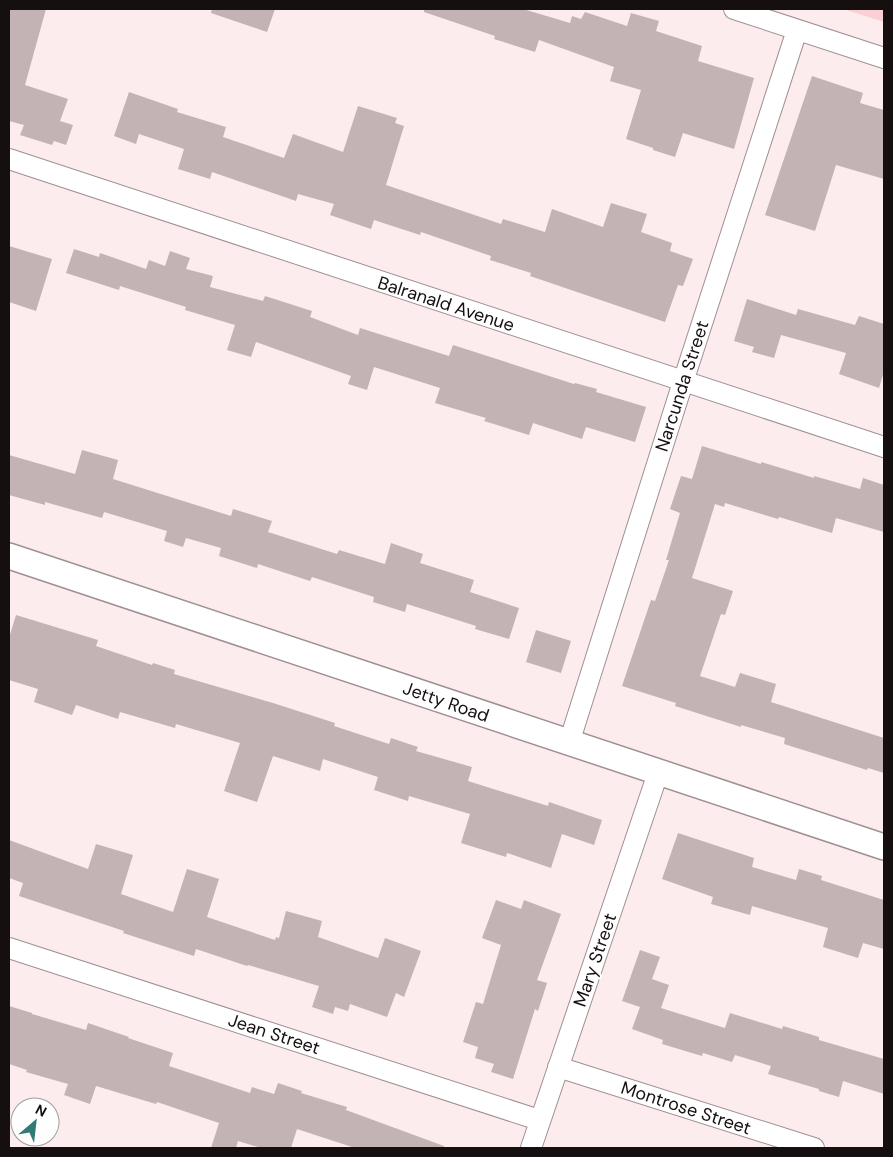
<svg xmlns="http://www.w3.org/2000/svg" width="893" height="1157" font-family="'DM Sans',sans-serif">
<rect width="100%" height="100%" fill="#fcecee"/>
<!-- green -->
<path fill="#fad0d5" d="M843 9H884V22Z"/>
<!-- building -->
<path fill="#c3b3b4" d="M9 9H46L25 85 68 99 60 121 73 125 66 145 54 141 52 145 20 135 24 125 9 121Z
M212 9H275L267 32 211 13Z
M424 9H523L570 23 572 16 581 19 585 12 627 26 631 13 659 21 656 31 702 46 698 61 754 78 734 149 683 133 675 157 653 150V148L626 139 641 90 610 81 614 67 539 40 535 52 494 39 495 36 424 12Z
M812 76 863 93 860 103 884 110V179L836 165 815 231 765 215Z
M129 92 178 109 177 112 226 127 223 137 284 158 293 134 343 152 358 106 397 118 395 123 404 126 386 185 501 224 503 219 545 232 552 209 603 227 611 203 647 214 641 232 672 243 670 251 693 259 683 286 678 285 665 322 530 276 531 273 490 260 491 256 421 232 420 235 374 220 371 229 330 215 334 204 298 194 296 201 212 172 210 179 178 169 184 149 139 134 136 144 114 136Z
M9 246 52 259 36 311 9 302Z
M74 249 99 257 100 253 146 269 149 260 165 266 170 251 190 258 186 269 213 276 210 287 263 301 265 296 312 311 310 317 358 335 360 328 449 356 453 345 574 384 575 383 597 389 596 392 646 407 635 442 586 427 582 439 533 423 529 435 484 421 486 418 435 403 440 388 374 367 367 390 348 384 351 376 256 342 251 357 227 350 235 325 185 310 186 307 120 286 119 290 66 273Z
M747 299 796 315 798 309 855 325 859 316 884 324V371L879 388 839 374 846 353 781 335 774 358 752 352 754 347 734 341Z
M702 446 761 464V462L814 478V476L860 489 863 478 884 485V532L836 518 832 533 779 517 778 519 725 503 724 507 715 504 692 578 733 591 725 615 721 614 700 676 735 687 740 673 776 684 771 702 884 738V773L868 768 867 770 784 744 785 738 741 725V727L675 706 676 703 622 686 651 600 655 601 669 560H666L680 513 670 509 681 476 692 479Z
M82 450 118 460 113 479 231 516 233 509 272 521 268 532 337 554 339 550 385 564 391 543 423 554 420 563 474 580 470 592 519 608 509 639 475 629 476 626 407 604 405 612 373 602 374 597 312 577 310 581 258 564 257 568 219 556 221 548 186 538 183 547 164 541 167 531 104 512 102 518 45 502V505L9 495V455L75 474Z
M16 615 98 640 96 646 152 665 153 663 175 670 174 674 273 703 335 723 334 726 389 744 391 738 418 747 416 751 472 767 468 781 548 806 549 802 602 820 594 845 562 834 551 868 507 853 506 857 461 843 470 814 409 796 408 801 374 790 378 777 323 759 320 771 273 756 257 802 224 791 240 743 176 724 175 728 120 712 118 719 76 705 72 715 34 702 38 689 9 680V638Z
M536 630 571 641 561 673 526 662Z
M678 833 754 858 752 867 796 880 799 869 822 876 821 880 884 900V949L863 943 858 958 823 947 828 928 752 906 750 915 711 904 713 897 662 879Z
M9 840 88 869 96 844 133 855 121 894 173 912 187 869 219 879 207 917 275 940 276 937 279 938 286 911 322 921 318 937 378 958 385 938 421 951 404 997 396 993 387 1017 350 1004 348 1011 335 1007 333 1014 312 1007 319 986 248 965 247 966 196 949 194 956 123 933 124 931 19 896 23 883 9 878Z
M496 900 521 909 524 900 561 914 537 980 547 983 538 1011 535 1009 513 1079 491 1072 494 1064 475 1058 478 1047 463 1042 476 1002 483 1004 501 945 482 938Z
M640 950 660 957 652 979 669 985 661 1008 725 1028 730 1013 782 1029 783 1026 819 1037V1040L884 1059V1094L843 1081 839 1097 819 1091V1089L768 1074 771 1066 735 1055 732 1062 703 1053 702 1056 662 1044 663 1040 632 1029 640 1007 622 1001Z
M9 1006 32 1013V1014L86 1030 88 1023 129 1037 128 1038 173 1053 169 1066 250 1093 252 1087 274 1094 278 1083 302 1091 301 1093 347 1107 346 1110 444 1146V1148H355L297 1129 291 1148H261L238 1141 236 1148H211L219 1123 157 1102 156 1104 96 1086 90 1104 64 1095 68 1084 26 1072 27 1070 9 1064Z"/>
<g fill="none" stroke-linecap="round" stroke-linejoin="round">
<defs>
<path id="minor" d="M734 9 884 58
M9 159 884 447
M569 743 683 382 797 30
M9 948 539 1120
M558 1067 814 1148
M531 1148 658 773"/>
<path id="tertiary" d="M9 556 884 847"/>
</defs>
<!-- minor casing -->
<use href="#minor" stroke="#9f9092" stroke-width="22"/>
<!-- tertiary casing -->
<use href="#tertiary" stroke="#9f9092" stroke-width="28"/>
<!-- minor -->
<use href="#minor" stroke="#fff" stroke-width="20"/>
<!-- tertiary -->
<use href="#tertiary" stroke="#fff" stroke-width="25"/>
</g>
<g text-anchor="middle" dominant-baseline="central" stroke-width="4" stroke-linejoin="round" paint-order="stroke">
<!-- street labels -->
<g font-size="18" fill="#150f10" stroke="#fefefe">
<text transform="translate(446 304) rotate(18)">Balranald Avenue</text>
<text transform="translate(682 386) rotate(-72)">Narcunda Street</text>
<text transform="translate(446 702) rotate(19)">Jetty Road</text>
<text transform="translate(595 960) rotate(-71)">Mary Street</text>
<text transform="translate(274 1034) rotate(18)">Jean Street</text>
<text transform="translate(686 1108) rotate(18)">Montrose Street</text>
</g>
</g>
<!-- border -->
<rect width="893" height="1157" fill="none" stroke="#150f10" stroke-width="20"/>
<!-- north arrow -->
<g transform="translate(35 1122) rotate(28)"><circle r="24" fill="#fefefe" stroke="#a19e9f"/>
<path d="M0-4L9 19L0 12L-9 19Z" fill="#317a75"/>
<text y="-8" font-size="14" font-weight="bold" text-anchor="middle" fill="#150f10">N</text>
</g>
</svg>
